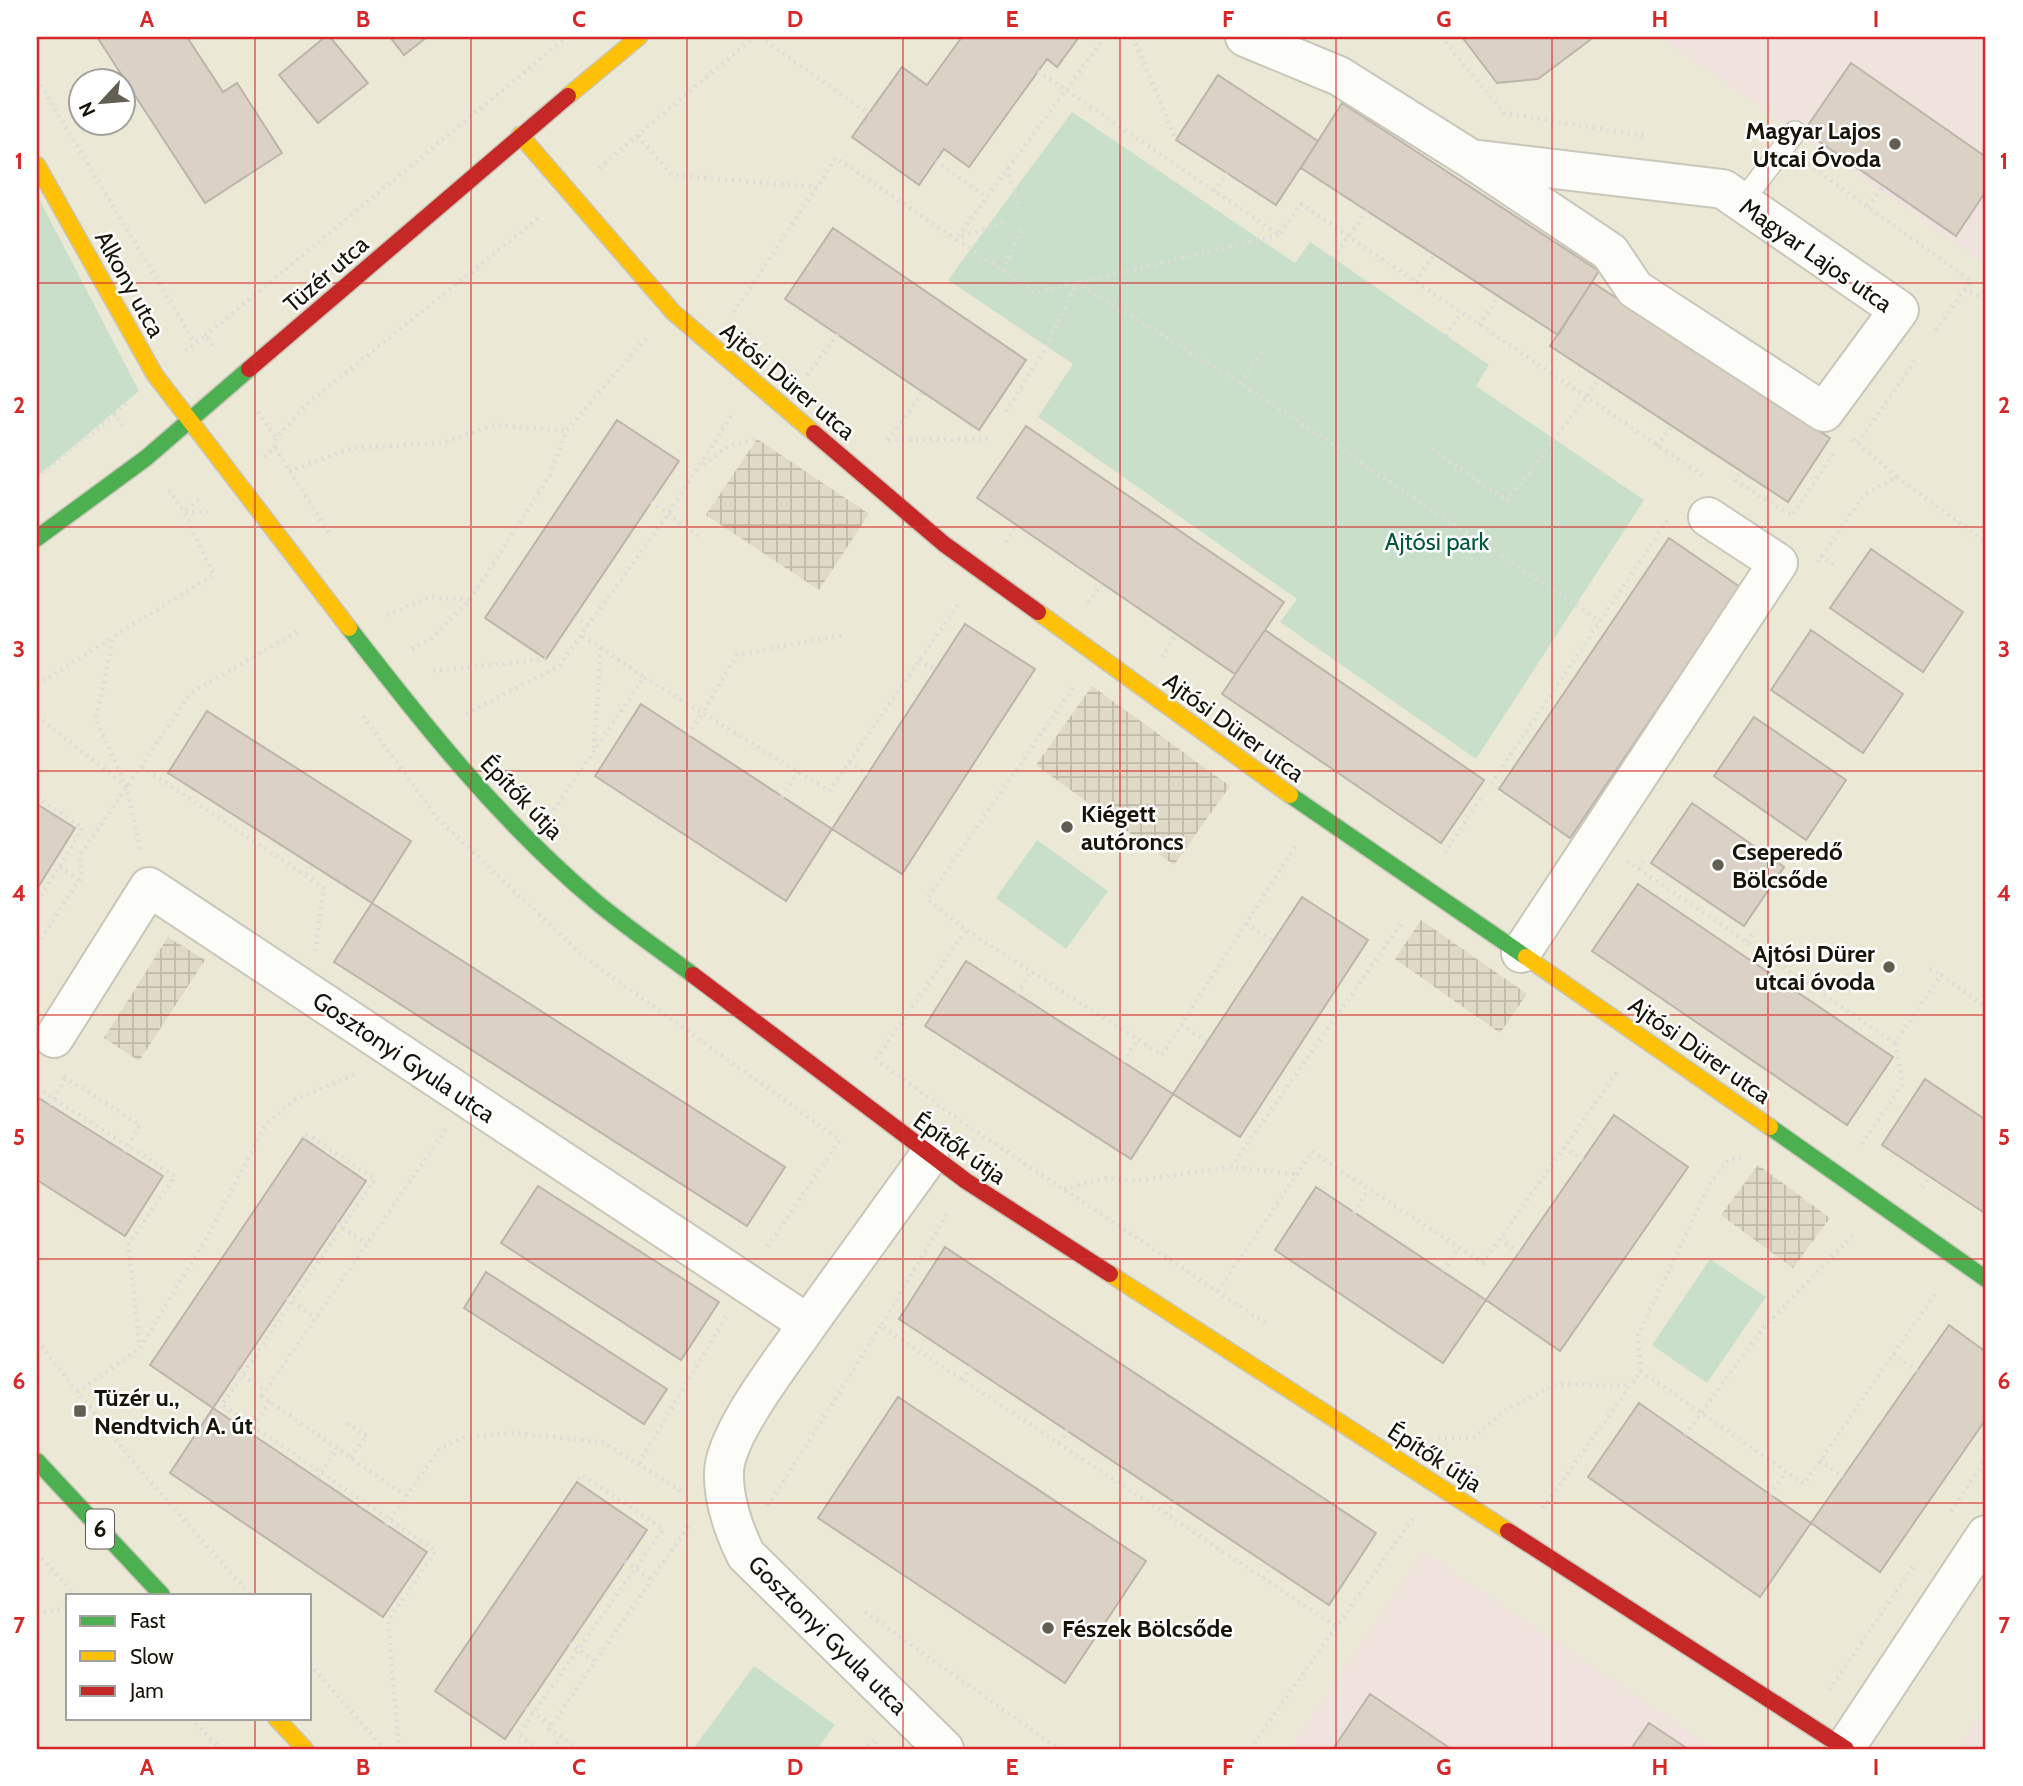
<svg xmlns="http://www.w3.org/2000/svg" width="2023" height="1786" font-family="Cabin,sans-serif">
<defs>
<pattern id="industrial-grid" width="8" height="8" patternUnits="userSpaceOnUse" patternTransform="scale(1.75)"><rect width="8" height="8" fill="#e0d9c6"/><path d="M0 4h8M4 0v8" fill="none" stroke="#bfb9a9"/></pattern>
</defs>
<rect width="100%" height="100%" fill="#ebe9d6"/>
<!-- industrial -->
<path fill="url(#industrial-grid)" d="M757 439 869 514 819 590 706 515Z
M1092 686 1230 786 1174 865 1036 765Z
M1421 920 1527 994 1500 1033 1395 959Z
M168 937 205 960 139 1061 104 1038Z
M1758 1165 1830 1218 1793 1268 1721 1215Z"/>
<!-- education -->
<path fill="#f0e2dd" d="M1667 37H1986V265L1663 40Z
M1423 1551 1716 1749H1289Z
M1986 1705V1749H1958Z"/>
<!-- green -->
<path fill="#c9dfca" d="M1072 112 1295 263 1310 242 1489 365 1476 386 1644 500 1476 759 1280 622 1297 599 1038 417 1073 364 948 280Z
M37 195 139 391 37 477Z
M1037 840 1108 891 1066 949 996 898Z
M1710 1259 1766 1297 1707 1383 1652 1345Z
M754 1666 835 1725 817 1749H693Z"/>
<!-- building -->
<path fill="#dbd1c5" stroke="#bdb5ab" stroke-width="2" d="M97 37H187L223 92 237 83 282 153 205 203Z
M325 37H330L368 83 318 123 279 75Z
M390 37H427L404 55Z
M962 37H1079L1057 67 1047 59 969 167 944 149 919 185 852 137 902 67 927 85Z
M1462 37H1594L1538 79 1497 83Z
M1851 63 1986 157V191L1956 236 1804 131Z
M1218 75 1318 141 1276 205 1176 140Z
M1342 103 1599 271 1558 335 1301 168Z
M833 228 1026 360 979 430 785 299Z
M1592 282 1830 438 1788 502 1550 346Z
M617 420 679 461 546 659 485 618Z
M1026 426 1284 602 1235 674 977 498Z
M1669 538 1740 587 1570 838 1499 789Z
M1871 549 1963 612 1923 672 1830 608Z
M965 624 1035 669 902 874 832 829Z
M1265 630 1484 780 1441 843 1222 694Z
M1811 630 1903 694 1863 753 1771 690Z
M641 704 832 829 786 901 595 776Z
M207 711 411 841 372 903 168 773Z
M1754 717 1846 780 1806 840 1714 776Z
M1692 803 1784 867 1744 926 1651 863Z
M37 804 75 828 37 889Z
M1638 884 1893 1057 1847 1125 1592 951Z
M1302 897 1368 940 1240 1137 1173 1094Z
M372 903 785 1167 747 1226 334 962Z
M966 961 1173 1094 1131 1159 925 1026Z
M1925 1079 1986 1120V1214L1882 1145Z
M37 1097 163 1176 125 1236 37 1180Z
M1614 1115 1688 1167 1560 1351 1486 1300Z
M303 1138 366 1181 213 1408 150 1365Z
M538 1186 719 1302 681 1360 501 1243Z
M1316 1187 1486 1300 1443 1363 1275 1250Z
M945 1247 1376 1533 1329 1605 899 1319Z
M486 1272 667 1389 644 1424 464 1308Z
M1949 1325 1986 1352V1419L1880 1572 1811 1523Z
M898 1397 1146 1561 1065 1683 818 1518Z
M1639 1403 1811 1523 1760 1597 1588 1477Z
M213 1408 427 1552 383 1617 170 1473Z
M577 1482 647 1530 505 1739 435 1691Z
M1370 1694 1451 1749H1333Z
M1649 1723 1688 1749H1631Z"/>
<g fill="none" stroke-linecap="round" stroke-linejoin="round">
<defs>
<path id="lane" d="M1742 202 1795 132"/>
<path id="street" d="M1245 37 1339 76 1471 159 1610 252 1635 289 1824 412 1899 310 1723 189 1471 159
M1521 953 1778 563 1708 517
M54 1038 149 887 808 1324C785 1358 725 1433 724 1472 723 1499 734 1531 746 1555L944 1749
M808 1324 929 1156
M1845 1748 1986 1535"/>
<path id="fast" d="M37 538 146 458 249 369
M349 628C424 725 500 821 595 901 626 927 660 950 693 975
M1290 795 1526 957
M1770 1127 1986 1279
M37 1461 162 1595"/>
<path id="slow" d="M568 96 639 37
M520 135 673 312 814 433
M37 165 155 375 349 628
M1038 612 1290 795
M1526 957 1770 1127
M1110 1274 1508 1531
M276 1718 305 1749"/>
<path id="jam" d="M249 369 568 96
M814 433 944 544 1038 612
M693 975 966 1181 1110 1274
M1508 1531 1846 1749"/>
</defs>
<!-- lane casing -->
<use href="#lane" stroke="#c9c7b9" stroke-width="24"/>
<!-- street casing -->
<use href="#street" stroke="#c9c7b9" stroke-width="42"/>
<!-- fast casing -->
<use href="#fast" stroke="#c9c7b9" stroke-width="19"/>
<!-- slow casing -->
<use href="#slow" stroke="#c9c7b9" stroke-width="19"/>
<!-- jam casing -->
<use href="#jam" stroke="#c9c7b9" stroke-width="19"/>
<!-- path -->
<path stroke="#dddcd7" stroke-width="4.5" stroke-dasharray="2 5" stroke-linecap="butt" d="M760 37 869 114
M1105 37 956 239 1036 293 1279 235
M1133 37 1176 140
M1441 37 1504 113 1644 136
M1038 71 1279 235 1301 204 1706 478
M37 79 195 343
M638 136 672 175 817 187
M936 161 986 197
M1808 164 1971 281 1934 333
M599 168 754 37
M1007 168 1018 204
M1214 191 1227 173
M1868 207 1883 186
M1333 258 1367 211
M1003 271 1022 229
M1415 281 1434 255
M1964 289 1986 299
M734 312 836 158 956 239 1004 222
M1479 325 1498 297
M205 336 567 37
M1446 336 1461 312
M185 351 205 336 214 348
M807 375 838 334
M1240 383 1264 349
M258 412 276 438
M1006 412 1044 351 1077 283 1240 383 1600 621
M123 426 115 414 126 403
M888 440 986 439 989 437
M888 440 923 392
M1858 443 1917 358
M1657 446 1672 426
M275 448 329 533
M1432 449 1507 501 1600 379
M264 456 275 448 276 438 308 403 541 216
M703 464 729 446 757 439
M289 471 352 448 442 443 494 425 566 431
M37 477 115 414
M1897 477 1986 542
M1735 480 1792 516 1835 451
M1734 482 1742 471
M169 490 184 512H208
M651 502 701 538
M1006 542 1017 525
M1820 556 1837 567
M1818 562 1864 495 1897 477 1853 439
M1088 602 1102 583
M387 615 430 597 469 600
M575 617 589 627
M583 636 644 677
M412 649 432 638 470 600 550 475 566 431 646 338
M1162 657 1177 634
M919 660 936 670
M433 671 546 659
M37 685 113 637
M1073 688 927 899 966 930 1162 1055 1295 847
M704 710 737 655 843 635
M466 714 559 666 668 514 732 415
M37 716 127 787
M363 716 437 818 583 956 840 1140 765 1250
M688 735 702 713
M594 748 601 648
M849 762 868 774
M142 767 324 888 315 951
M1491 784 1669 518
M37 797 83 828 37 902
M782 797 798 772
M554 810 644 677 829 791 959 603
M140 849 127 788 96 720 114 636 214 575 184 512 199 499
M1445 853 1481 798
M1627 861 1895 1043 1941 975 1986 1007
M54 863 79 880
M1639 869 1645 859
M306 874 313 865
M1246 924 1273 941
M1747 942 1753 933
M37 945 82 876 80 855 191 693 300 630
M1930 969 1941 975
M1017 994 1031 972
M1181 1025 1208 1042
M876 1059 966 930
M1123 1062 1137 1040
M881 1063 962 1122 1265 1323
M64 1077 140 1125 124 1152
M37 1088 175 1176 128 1245 140 1348
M50 1105 66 1078
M303 1138 305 1133 375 1179 222 1405 436 1551 388 1621 399 1749
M1862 1144 1903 1084 1895 1043
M1564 1148 1583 1160
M1231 1167 1403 921
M1922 1187 1930 1176
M1064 1189 1104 1178 1135 1181 1231 1167 1297 1174
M1354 1213 1368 1189
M947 1214 881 1326 1336 1626
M337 1224 367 1244
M1500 1239 1519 1252
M1443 1271 1459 1247
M1218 1291 1312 1152 1483 1263 1619 1069
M287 1298 316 1318
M37 1341 131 1459 250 1595
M1893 1354 1917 1371
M1641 1371 1638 1335 1710 1184 1729 1159 1743 1158
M237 1372 266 1391
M962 1380 971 1367
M77 1392 140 1348 208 1236 266 1124 296 1099 358 1073
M347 1423 367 1436 350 1458
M249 1432 270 1401
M1685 1435 1763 1328 1853 1235
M1438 1438H1473L1507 1409 1557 1384 1630 1386
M1059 1443 1067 1430
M1820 1460 1843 1477
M639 1463 727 1315
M318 1478 337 1449
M1770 1495 1786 1472
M406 1496 262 1396 446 1129
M768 1506 881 1326
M1543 1508 1641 1371 1804 1484 1937 1291
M1951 1511 1986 1459
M1166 1514 1175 1502
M386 1525 440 1448 462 1438 513 1433 603 1442 684 1493
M37 1553 76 1595
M625 1562 651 1579
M1263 1578 1271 1566
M865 1612 1059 1749
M37 1614 68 1607
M570 1643 596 1662
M310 1664 384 1749
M1829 1690 1913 1567
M526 1708 552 1726
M191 1718 220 1749
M539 1749 518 1735 663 1529 582 1475 577 1482
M552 1749 561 1737
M579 1749 549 1729 691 1522
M861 1749 876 1740
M871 1749 878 1739
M1250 1749 1415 1515"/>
<!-- lane -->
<use href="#lane" stroke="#fcfcf9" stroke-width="21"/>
<!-- street -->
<use href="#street" stroke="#fcfcf9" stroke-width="38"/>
<!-- fast -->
<use href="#fast" stroke="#4caf50" stroke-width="16"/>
<!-- slow -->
<use href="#slow" stroke="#ffc107" stroke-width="16"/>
<!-- jam -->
<use href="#jam" stroke="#c62828" stroke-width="16"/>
</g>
<!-- grid -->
<path fill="none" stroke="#d62828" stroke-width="2" stroke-opacity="0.55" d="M255 37V1595M471 37V1749M687 37V1749M903 37V1749M1120 37V1749M1336 37V1749M1552 37V1749M1768 37V1749M37 283H1986M37 527H1986M37 771H1986M37 1015H1986M37 1259H1986M37 1503H1986M255 1718V1749"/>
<!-- markers -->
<g fill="#615f51" stroke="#fff" stroke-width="2.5">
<circle cx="1895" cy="144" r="7"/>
<circle cx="1067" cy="827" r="7"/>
<circle cx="1718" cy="865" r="7"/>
<circle cx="1889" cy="967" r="7"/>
<rect x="73" y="1404" width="14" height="14" rx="3.5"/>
<circle cx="1048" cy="1628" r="7"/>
</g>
<g text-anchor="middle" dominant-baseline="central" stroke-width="5" stroke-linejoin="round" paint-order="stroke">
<!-- shield labels -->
<rect fill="#fff" stroke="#5d5b53" stroke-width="2" x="86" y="1509.5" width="28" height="39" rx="5"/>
<g font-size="23" font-weight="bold" fill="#171509">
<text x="100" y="1529">6</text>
</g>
<!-- poi labels -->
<g font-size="24" font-weight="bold" fill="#171509" stroke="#fff" text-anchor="start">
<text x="1881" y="130" text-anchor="end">Magyar Lajos<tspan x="1881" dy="28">Utcai Óvoda</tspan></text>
<text x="1081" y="813">Kiégett<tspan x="1081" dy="28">autóroncs</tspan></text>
<text x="1732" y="851">Cseperedő<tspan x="1732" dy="28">Bölcsőde</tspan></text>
<text x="1875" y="953" text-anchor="end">Ajtósi Dürer<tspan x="1875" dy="28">utcai óvoda</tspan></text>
<text x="94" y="1397">Tüzér u.,<tspan x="94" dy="28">Nendtvich A. út</tspan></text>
<text x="1062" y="1628">Fészek Bölcsőde</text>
</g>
<!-- street labels -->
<g font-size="24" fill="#171509" stroke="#fff">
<text transform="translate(1816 255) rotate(35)">Magyar Lajos utca</text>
<text transform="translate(326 274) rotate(-41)">Tüzér utca</text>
<text transform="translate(130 284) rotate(61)">Alkony utca</text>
<text transform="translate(788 381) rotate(40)">Ajtósi Dürer utca</text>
<text transform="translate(1234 727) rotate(36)">Ajtósi Dürer utca</text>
<text transform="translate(522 797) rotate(46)">Építők útja</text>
<text transform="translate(1700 1050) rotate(35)">Ajtósi Dürer utca</text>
<text transform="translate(404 1057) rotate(34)">Gosztonyi Gyula utca</text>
<text transform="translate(960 1148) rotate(35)">Építők útja</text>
<text transform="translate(1435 1457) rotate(33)">Építők útja</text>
<text transform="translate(828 1635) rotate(45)">Gosztonyi Gyula utca</text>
</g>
<!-- park labels -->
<g font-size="24" fill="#04583a" stroke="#fff">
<text x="1437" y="541">Ajtósi park</text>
</g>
</g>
<!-- border -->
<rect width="2023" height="1786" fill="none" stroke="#ffffff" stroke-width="77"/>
<!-- legend -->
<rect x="66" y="1594" width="245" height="126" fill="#ffffff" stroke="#a2a19d" stroke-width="2"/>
<rect x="80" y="1616" width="35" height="10" fill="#4caf50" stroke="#a2a19d" stroke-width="2"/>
<text x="130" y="1628" font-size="21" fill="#171509">Fast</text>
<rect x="80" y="1651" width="35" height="10" fill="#ffc107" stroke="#a2a19d" stroke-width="2"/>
<text x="130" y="1664" font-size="21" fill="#171509">Slow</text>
<rect x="80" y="1686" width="35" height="10" fill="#c62828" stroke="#a2a19d" stroke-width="2"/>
<text x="130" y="1698" font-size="21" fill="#171509">Jam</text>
<!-- north arrow -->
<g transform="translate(102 102) rotate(244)"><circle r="33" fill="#ffffff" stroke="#a2a19d" stroke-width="2"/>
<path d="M0-5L12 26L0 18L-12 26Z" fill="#615f51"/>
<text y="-10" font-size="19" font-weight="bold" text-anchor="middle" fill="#171509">N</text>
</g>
<rect x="38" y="38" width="1946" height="1710" fill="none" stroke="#d62828" stroke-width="2.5"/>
<g font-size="23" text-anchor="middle" font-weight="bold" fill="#d62828">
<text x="147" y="27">A</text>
<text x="363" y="27">B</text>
<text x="579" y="27">C</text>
<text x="795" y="27">D</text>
<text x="1012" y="27">E</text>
<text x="1228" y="27">F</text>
<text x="1444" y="27">G</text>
<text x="1660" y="27">H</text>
<text x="1876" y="27">I</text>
<text x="19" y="169">1</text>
<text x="2004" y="169">1</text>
<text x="19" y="413">2</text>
<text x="2004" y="413">2</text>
<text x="19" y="657">3</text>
<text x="2004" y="657">3</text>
<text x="19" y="901">4</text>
<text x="2004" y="901">4</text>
<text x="19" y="1145">5</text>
<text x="2004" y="1145">5</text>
<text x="19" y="1389">6</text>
<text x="2004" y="1389">6</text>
<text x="19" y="1633">7</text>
<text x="2004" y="1633">7</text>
<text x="147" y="1775">A</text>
<text x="363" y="1775">B</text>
<text x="579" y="1775">C</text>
<text x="795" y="1775">D</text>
<text x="1012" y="1775">E</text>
<text x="1228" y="1775">F</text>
<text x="1444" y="1775">G</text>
<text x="1660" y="1775">H</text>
<text x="1876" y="1775">I</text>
</g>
</svg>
